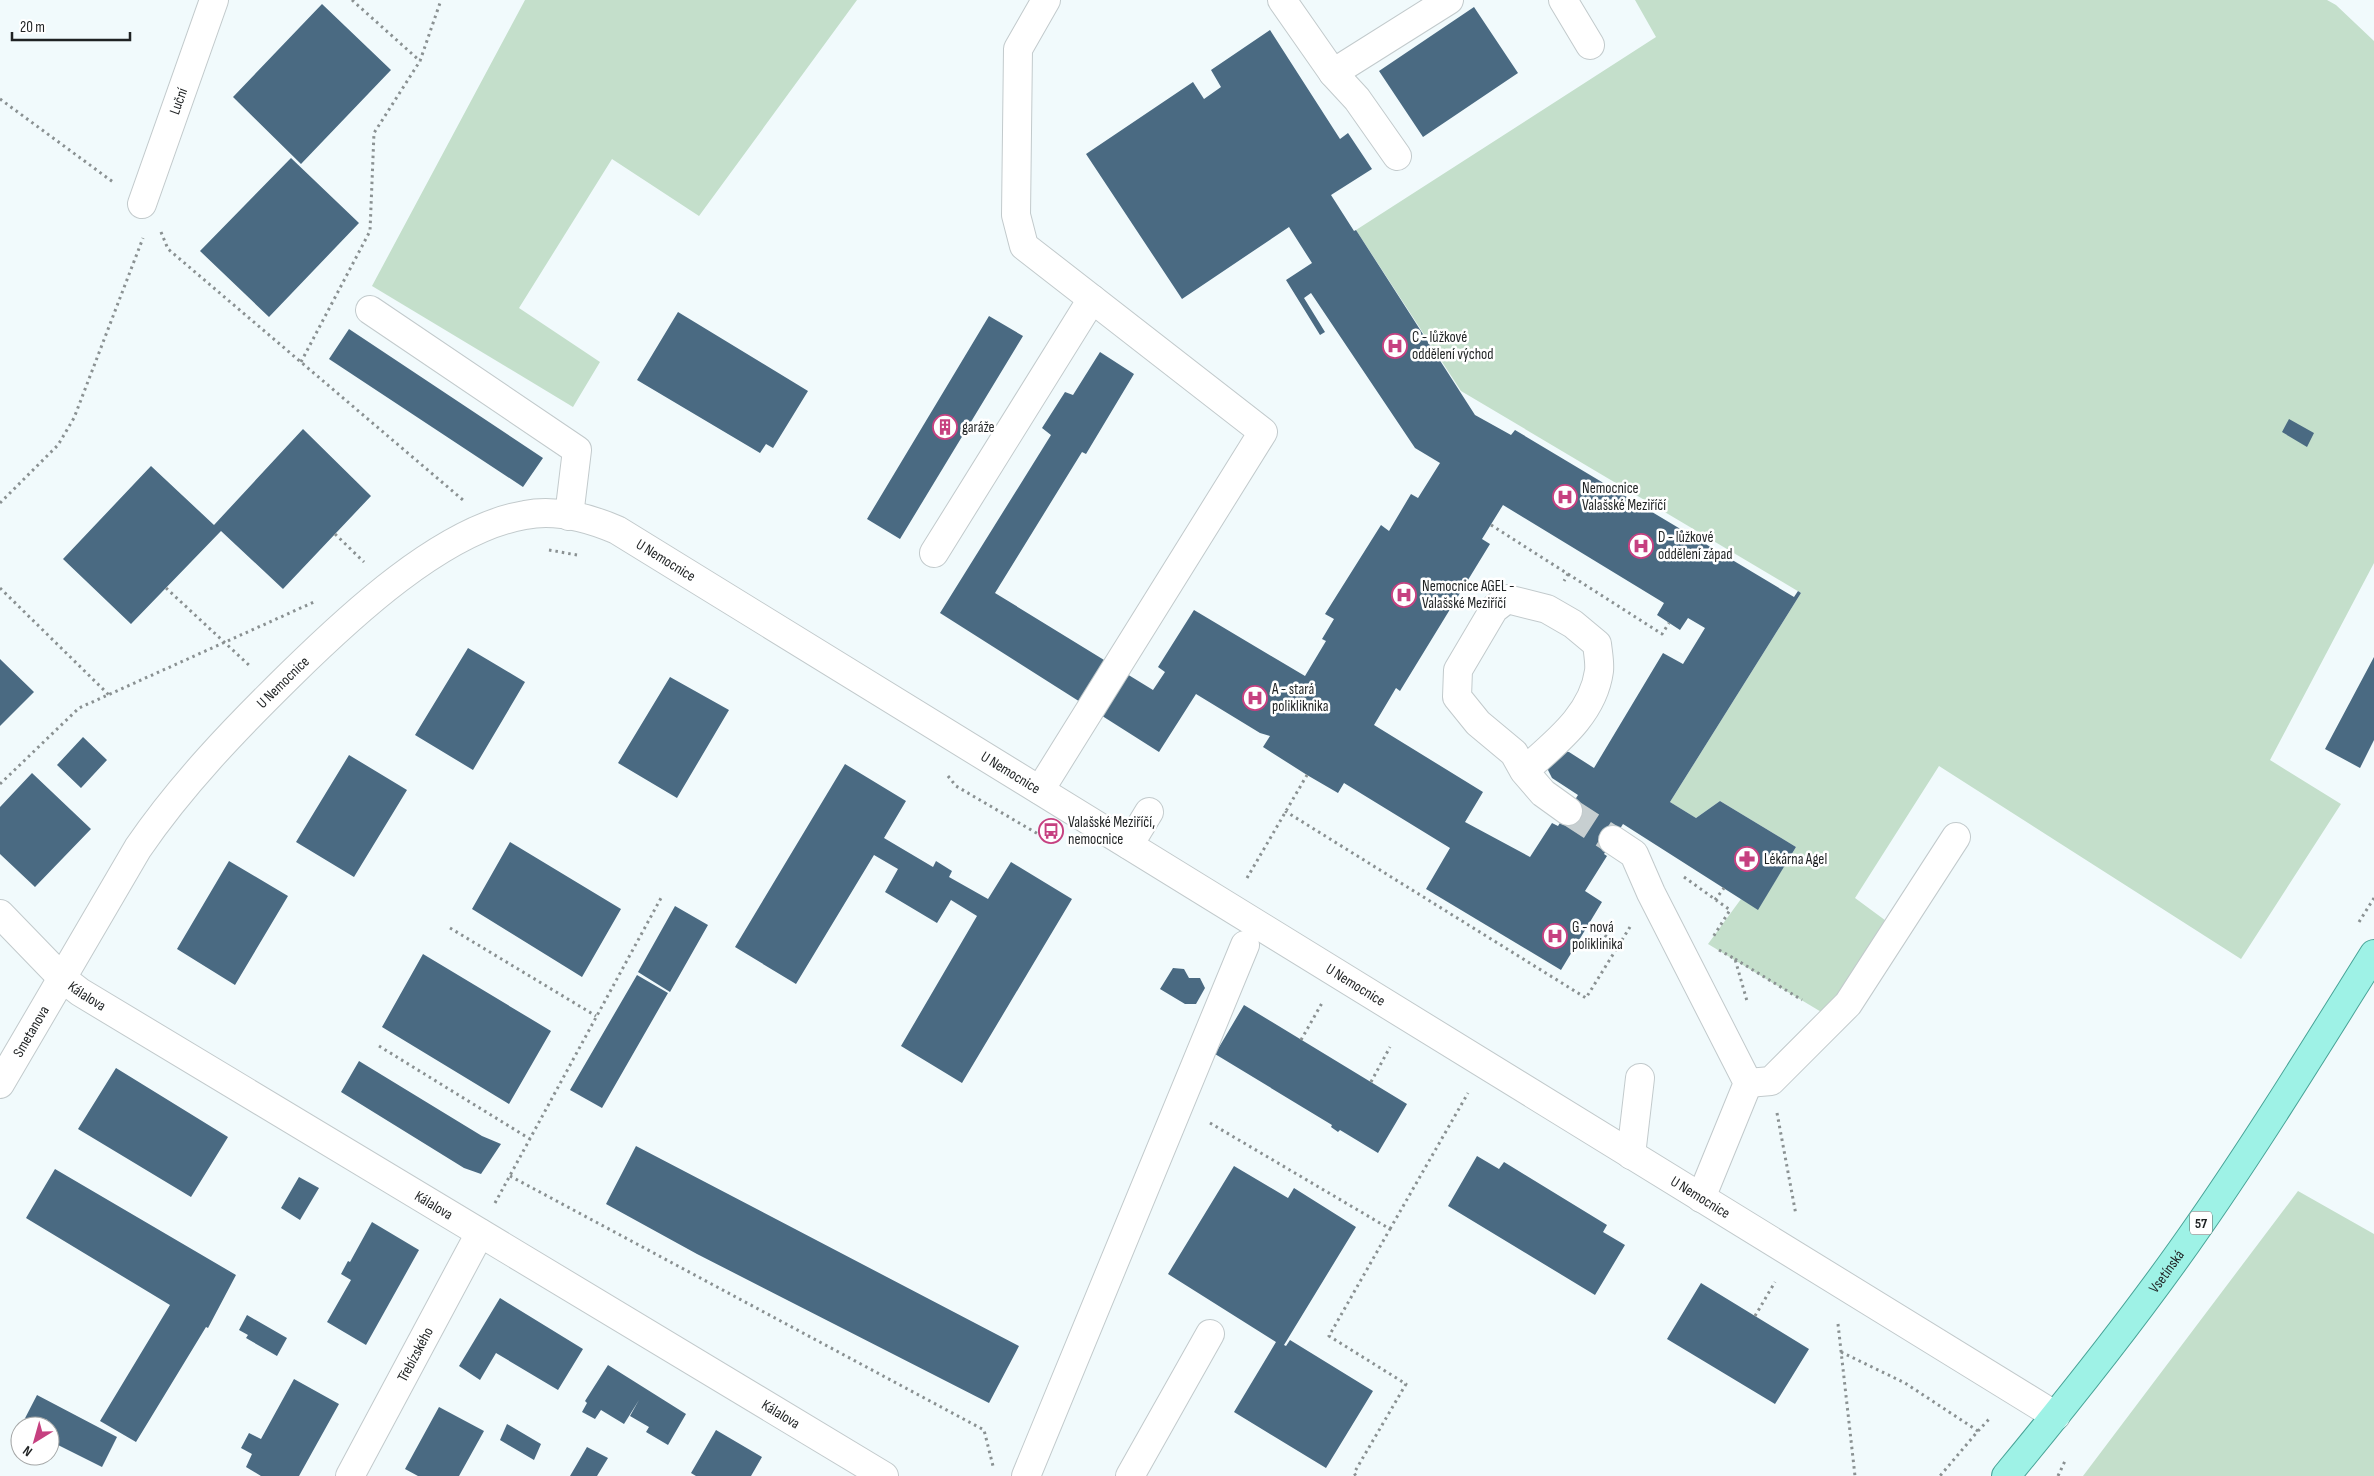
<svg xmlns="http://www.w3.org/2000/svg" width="2374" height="1476" font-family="'Sofia Sans Condensed',sans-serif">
<rect width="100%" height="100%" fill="#f1fafc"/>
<!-- green -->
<path fill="#c4dfcb" d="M525 0H857L699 216 612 159 519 308 600 362 573 407 372 286Z
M1635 0H2327L2336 5 2374 41V563L2270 760 2341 804 2241 959 1939 766 1855 898 1897 929 1833 1019 1708 944 1741 899 1758 909 1796 847 1720 801 1696 818 1670 802 1801 593 1461 391 1356 230 1656 37Z
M2298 1191 2374 1234V1476H2083Z"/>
<!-- building -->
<path fill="#4a6a82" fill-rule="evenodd" d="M322 4 391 70 301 164 233 97Z
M1474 7 1518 73 1423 137 1379 71Z
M1270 30 1340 139 1348 133 1372 169 1331 195 1354 231 1356 230 1475 415 1511 435 1515 430 1794 597 1798 591 1801 593 1670 802 1696 818 1720 801 1796 847 1758 910 1623 824 1604 854 1607 856 1585 891 1602 902 1561 970 1426 889 1450 848 1344 783 1338 793 1307 775 1263 747 1270 736 1260 733 1196 694 1159 752 940 613 1051 435 1042 428 1065 392 1073 395 1100 352 1134 374 1086 454 1082 452 995 593 1153 690 1165 672 1158 667 1194 610 1305 676 1326 641 1322 639 1334 619 1325 614 1381 525 1389 531 1411 494 1418 498 1440 463 1415 448 1311 293 1304 298 1325 332 1320 335 1286 280 1312 263 1289 227 1182 299 1086 154 1193 82 1204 99 1221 87 1211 70ZM1503 505 1664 603 1657 615 1680 630 1688 618 1705 628 1683 664 1663 653 1594 768 1569 752 1563 751 1549 764 1548 770 1552 778 1578 795 1558 826 1552 823 1530 857 1465 822 1483 792 1374 725 1396 688 1400 691 1490 544 1482 539Z
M291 158 359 223 269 317 200 251Z
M678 312 808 391 773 448 766 444 760 453 637 380Z
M989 316 1023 336 900 539 867 519Z
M349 329 543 458 523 487 329 359Z
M2289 419 2314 433 2307 447 2282 432Z
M303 429 371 496 283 589 221 531 131 624 63 559 151 466 214 525Z
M468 648 525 682 473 770 415 735Z
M2374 657V740L2360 768 2325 749Z
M0 659 34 692 0 726Z
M670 677 729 710 677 798 618 763Z
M83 737 107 760 81 788 57 765Z
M349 755 407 790 354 877 296 842Z
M845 764 906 801 884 838 933 867 936 861 952 871 949 877 988 899 1011 862 1072 899 962 1083 901 1046 977 916 951 900 937 923 885 892 898 869 874 855 796 984 735 947Z
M32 773 91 829 35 887 0 854V807Z
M510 842 621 909 582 977 472 909Z
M229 861 288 896 235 985 177 949Z
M675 906 708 925 670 992 638 972Z
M423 954 551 1031 509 1104 382 1027Z
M1173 968 1184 969 1189 978H1200L1205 988 1196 1004H1185L1160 989Z
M637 975 668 993 602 1108 570 1090Z
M1244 1005 1407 1104 1378 1153 1340 1130 1338 1132 1331 1127 1332 1125 1215 1054Z
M359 1061 482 1136 501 1144 481 1174 464 1168 341 1092Z
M116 1068 228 1137 191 1197 78 1129Z
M636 1146 1019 1346 989 1403 697 1254 606 1204Z
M1477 1156 1499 1169 1504 1162 1607 1225 1603 1232 1625 1245 1595 1295 1448 1206Z
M1234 1166 1288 1198 1294 1188 1356 1227 1284 1345 1286 1346 1290 1340 1373 1391 1326 1468 1234 1412 1276 1342 1168 1274Z
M55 1169 236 1275 208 1328 206 1327 136 1442 100 1421 170 1305 26 1218Z
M299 1177 319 1188 300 1220 281 1208Z
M372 1222 419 1250 366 1345 327 1322 351 1280 341 1274 348 1261 350 1262Z
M1701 1283 1809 1349 1775 1404 1667 1339Z
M500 1298 583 1349 558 1390 496 1353 480 1380 459 1366Z
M247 1315 287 1338 277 1356 246 1338 248 1335 239 1330Z
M608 1365 686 1414 668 1445 646 1432 649 1427 630 1416 639 1400 624 1424 601 1410 595 1419 582 1412 587 1403 585 1401Z
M294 1379 339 1404 299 1476H261L246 1467 252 1454 241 1448 249 1433 261 1439Z
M37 1395 117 1437 102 1467 50 1441V1426H21Z
M439 1407 484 1431 459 1476H418L405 1469Z
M507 1424 541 1444 534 1460 500 1440Z
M716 1430 762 1457 751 1476H696L691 1473Z
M587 1447 608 1458 597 1476H570Z"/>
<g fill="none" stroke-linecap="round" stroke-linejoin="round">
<!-- minor-tunnel -->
<path stroke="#c7cfd1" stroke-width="28" stroke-dasharray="28 14" stroke-linecap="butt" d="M1568 811 1613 840"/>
<defs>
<g id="minor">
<path d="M1282 0 1333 73 1357 99 1397 156"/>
<path d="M1563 0 1590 45"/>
<path d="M1333 73 1449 0"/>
<path id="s1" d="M142 204 214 0"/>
<path d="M370 310 577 450 569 516"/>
<path d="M934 553 1092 299"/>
<path d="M1524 771 1514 753 1478 723 1457 697 1458 670 1494 609 1507 599 1547 609 1573 624 1597 644C1598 653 1600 663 1599 671 1593 715 1555 743 1524 771L1543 793 1568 811"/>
<path d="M1040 790 1263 432 1024 246 1016 215 1018 49 1046 0"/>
<path d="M1613 840 1634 854 1651 893 1748 1083 1701 1198"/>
<path d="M1129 845 1149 812"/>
<path id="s2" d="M0 914 62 978 80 992 884 1476"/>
<path d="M1748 1083 1771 1081 1848 1004 1956 837"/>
<path id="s3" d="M0 1084 138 848C181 785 235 729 290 675 348 618 442 529 525 515 555 509 589 518 617 530L2056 1416"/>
<path d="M1631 1155 1640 1078"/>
<path id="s4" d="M350 1476 480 1233"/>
<path d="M1026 1476 1245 945"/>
<path d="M1130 1476 1210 1334"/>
</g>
<g id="major">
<path id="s5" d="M2006 1476C2073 1395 2140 1311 2200 1224 2261 1136 2317 1045 2374 954"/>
</g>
</defs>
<!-- minor casing -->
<use href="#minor" stroke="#c2cacc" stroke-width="30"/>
<!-- major casing -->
<use href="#major" stroke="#48a397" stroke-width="30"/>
<!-- path -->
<path stroke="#8a9192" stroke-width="3" stroke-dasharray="2.5 4" stroke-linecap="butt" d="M352 0 420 61
M0 99 113 182
M161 232 168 249 463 500
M301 362 370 231 374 133 420 61 441 0
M0 503 58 445 74 418 143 238
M1491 525 1568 574 1564 581
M335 534 364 562
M549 550 577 555
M1568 574 1662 634 1669 623
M0 588 109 695
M166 588 251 667
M948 776 956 786 1050 841 1055 842
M0 784 79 708 314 602
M1285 811 1586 998 1630 927
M1684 877 1730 910 1713 937
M1247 878 1307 775
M1715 900 1724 888
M2359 922 2374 898
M1588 925 1619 944
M450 928 596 1016
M1719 950 1735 959 1747 1001
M1735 959 1802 1000
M1301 1040 1322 1003
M379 1046 530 1139
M1371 1082 1390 1047
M1777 1113 1796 1215
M1210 1123 1390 1229 1329 1336 1406 1384 1354 1473 1356 1476
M510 1176 984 1430 993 1466
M495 1203 661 898
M1390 1229 1468 1093
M1755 1316 1775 1282
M1838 1324 1855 1476
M1841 1352 1905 1383 1978 1431 1940 1476
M1978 1431 1991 1417
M2058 1476 2065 1461"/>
<!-- minor -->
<use href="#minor" stroke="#fff" stroke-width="28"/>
<!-- major -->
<use href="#major" stroke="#9ef2e6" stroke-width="28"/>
</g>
<!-- icons -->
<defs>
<symbol id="hospital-ring" viewBox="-11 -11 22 22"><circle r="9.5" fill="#fff" stroke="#c64080" stroke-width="1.5"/><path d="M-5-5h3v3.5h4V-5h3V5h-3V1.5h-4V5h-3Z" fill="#c64080"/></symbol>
<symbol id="building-ring" viewBox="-11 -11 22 22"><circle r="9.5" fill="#fff" stroke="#c64080" stroke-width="1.5"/><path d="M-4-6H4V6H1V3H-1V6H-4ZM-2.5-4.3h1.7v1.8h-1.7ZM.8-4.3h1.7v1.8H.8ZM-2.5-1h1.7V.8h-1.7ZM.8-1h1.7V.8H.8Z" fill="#c64080"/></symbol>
<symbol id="bus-ring" viewBox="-11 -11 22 22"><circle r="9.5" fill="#fff" stroke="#c64080" stroke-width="1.5"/><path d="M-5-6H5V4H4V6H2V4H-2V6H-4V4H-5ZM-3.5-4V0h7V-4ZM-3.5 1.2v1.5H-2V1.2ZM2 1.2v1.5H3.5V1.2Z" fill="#c64080"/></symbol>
<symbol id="pharmacy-ring" viewBox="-11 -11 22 22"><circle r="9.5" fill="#fff" stroke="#c64080" stroke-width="1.5"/><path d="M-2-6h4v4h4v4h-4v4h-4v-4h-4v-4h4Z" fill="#c64080"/></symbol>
</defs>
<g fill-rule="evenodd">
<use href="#hospital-ring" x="1381" y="332" width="28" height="28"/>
<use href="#building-ring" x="931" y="413" width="28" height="28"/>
<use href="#hospital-ring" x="1551" y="483" width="28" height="28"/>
<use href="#hospital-ring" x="1627" y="532" width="28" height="28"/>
<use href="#hospital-ring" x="1390" y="581" width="28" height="28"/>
<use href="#hospital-ring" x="1241" y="684" width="28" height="28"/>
<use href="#bus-ring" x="1037" y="817" width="28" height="28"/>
<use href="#pharmacy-ring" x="1733" y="845" width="28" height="28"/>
<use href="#hospital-ring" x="1541" y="922" width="28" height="28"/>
</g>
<g text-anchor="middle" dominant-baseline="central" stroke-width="5" stroke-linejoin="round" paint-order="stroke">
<!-- shield labels -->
<rect fill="#fff" stroke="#626465" stroke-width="1" x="2190" y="1211.5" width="22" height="23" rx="4"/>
<g font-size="14" font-weight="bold" fill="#1f2223">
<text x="2201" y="1223">57</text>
</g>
<!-- street labels -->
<g font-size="15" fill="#1f2223" stroke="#fff">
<text stroke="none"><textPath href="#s1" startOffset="109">Luční</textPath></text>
<text stroke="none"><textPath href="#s3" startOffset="944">U Nemocnice</textPath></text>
<text stroke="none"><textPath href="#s3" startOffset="494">U Nemocnice</textPath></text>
<text stroke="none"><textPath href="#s3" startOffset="1349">U Nemocnice</textPath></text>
<text stroke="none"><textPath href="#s3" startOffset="1754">U Nemocnice</textPath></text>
<text stroke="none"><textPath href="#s2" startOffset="120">Kálalova</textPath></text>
<text stroke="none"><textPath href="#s3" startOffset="61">Smetanova</textPath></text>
<text stroke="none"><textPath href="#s3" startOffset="2159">U Nemocnice</textPath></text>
<text stroke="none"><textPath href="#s2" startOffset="525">Kálalova</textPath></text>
<text stroke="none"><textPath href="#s5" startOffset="260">Vsetínská</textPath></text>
<text stroke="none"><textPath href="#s4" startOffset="138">Třebízského</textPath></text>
<text stroke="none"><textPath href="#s2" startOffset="930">Kálalova</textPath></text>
</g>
<!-- poi labels -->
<g font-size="15" fill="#1f2223" stroke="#fff" text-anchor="start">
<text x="1412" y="337">C - lůžkové<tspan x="1412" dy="17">oddělení východ</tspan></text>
<text x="962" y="427">garáže</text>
<text x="1582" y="488">Nemocnice<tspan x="1582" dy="17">Valašské Meziříčí</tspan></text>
<text x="1658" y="537">D - lůžkové<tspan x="1658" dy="17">oddělení západ</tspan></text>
<text x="1422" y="586">Nemocnice AGEL -<tspan x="1422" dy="17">Valašské Meziříčí</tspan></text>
<text x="1272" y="689">A - stará<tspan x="1272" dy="17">polikliknika</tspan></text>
<text x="1068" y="822">Valašské Meziříčí,<tspan x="1068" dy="17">nemocnice</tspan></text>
<text x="1764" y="859">Lékárna Agel</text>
<text x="1572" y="927">G - nová<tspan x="1572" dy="17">poliklinika</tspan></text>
</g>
</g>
<!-- north arrow -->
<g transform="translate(35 1441) rotate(217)"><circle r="24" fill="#ffffff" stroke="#a5a7a7"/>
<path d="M0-4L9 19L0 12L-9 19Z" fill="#c64080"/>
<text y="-8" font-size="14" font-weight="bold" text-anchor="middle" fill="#1f2223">N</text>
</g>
<!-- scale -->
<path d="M12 32v8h118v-8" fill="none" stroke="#1f2223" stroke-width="2.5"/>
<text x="20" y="32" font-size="15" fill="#1f2223" stroke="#ffffff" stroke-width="4" paint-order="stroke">20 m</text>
</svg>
